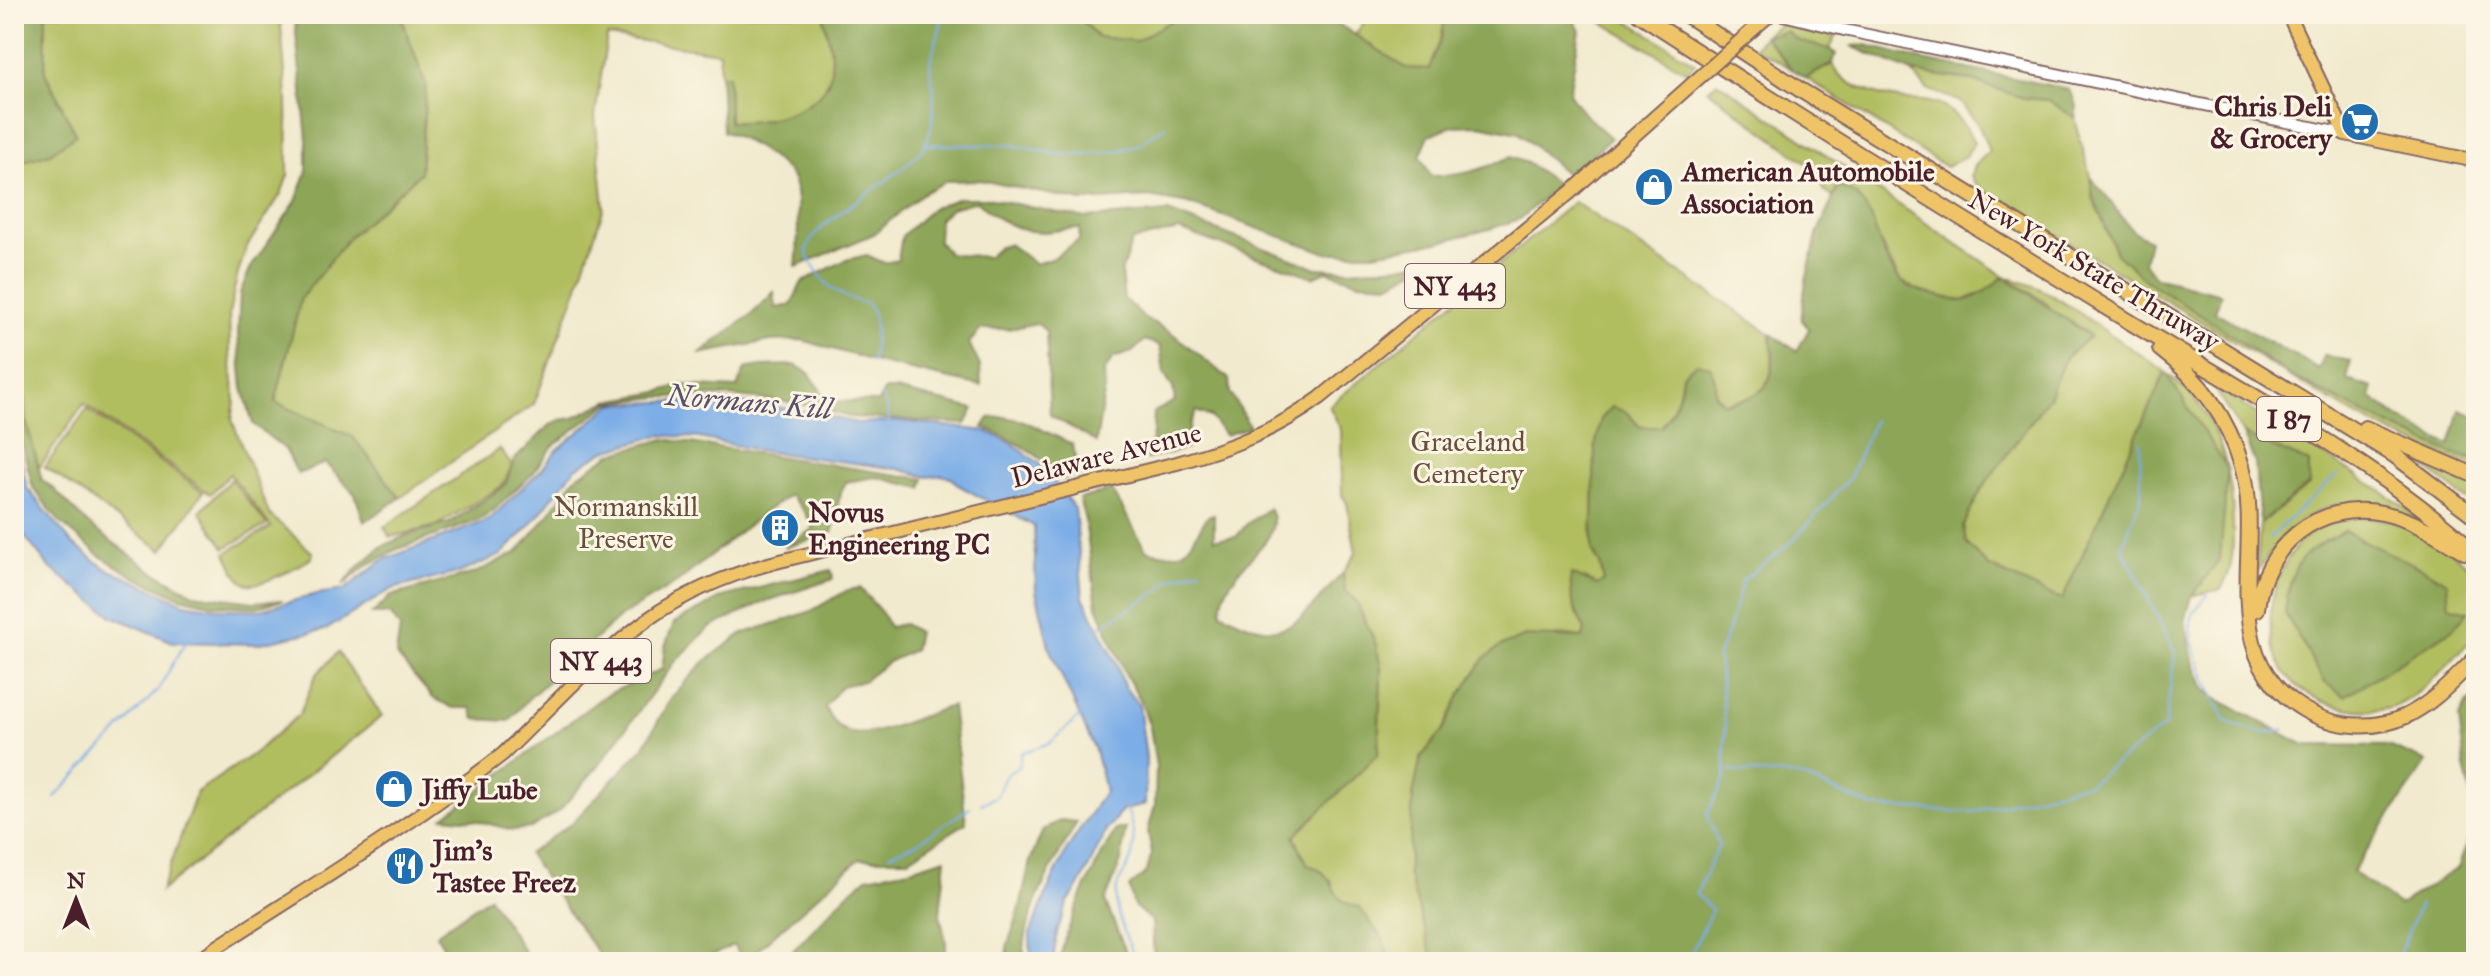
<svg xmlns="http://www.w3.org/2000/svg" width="2490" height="976" font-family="'IM FELL Great Primer',serif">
<rect width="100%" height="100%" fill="#fcf5e5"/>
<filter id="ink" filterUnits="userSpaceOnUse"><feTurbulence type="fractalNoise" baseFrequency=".0125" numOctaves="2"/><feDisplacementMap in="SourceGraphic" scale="16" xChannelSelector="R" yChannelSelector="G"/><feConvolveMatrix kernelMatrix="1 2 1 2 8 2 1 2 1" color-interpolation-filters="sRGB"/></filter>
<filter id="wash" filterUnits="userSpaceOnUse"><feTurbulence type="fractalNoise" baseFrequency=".006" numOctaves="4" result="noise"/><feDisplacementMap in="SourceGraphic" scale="32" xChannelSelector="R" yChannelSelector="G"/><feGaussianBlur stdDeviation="1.8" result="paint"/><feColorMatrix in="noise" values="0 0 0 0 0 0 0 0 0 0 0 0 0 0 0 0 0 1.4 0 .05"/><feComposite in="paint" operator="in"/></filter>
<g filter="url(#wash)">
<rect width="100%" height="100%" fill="#f1eace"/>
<!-- green -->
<path fill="#b1be61" stroke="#7e6e46" stroke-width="2" fill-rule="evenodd" d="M46 14H280L287 98 288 175 281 194 246 248 237 277 229 313 230 354 235 401 232 420 269 514 313 553 310 559C297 566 256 592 243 582 235 576 230 561 226 553L271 527 230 474 210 494 84 404 39 468 26 421 22 377V286L14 260V164L50 153 63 106 45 73Z
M400 14H823C827 33 835 57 830 76 822 112 759 125 729 122L728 75H720L719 52 607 36 595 116 604 207 576 292 534 404 400 498 353 437 275 403 301 298 350 236 420 173 426 85Z
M1077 14H1183L1136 41 1097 37Z
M1370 14H1445L1442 36 1430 69H1407L1355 35Z
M1588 14H1617L1695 63 1687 72Z
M1784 23 1836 36 1830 49C1808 45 1788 38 1765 36L1792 69 1754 47C1763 37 1771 28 1784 23Z
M1832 64C1843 87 1880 97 1904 100 1912 101 1921 100 1929 102 1950 105 1966 125 1974 143L1965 157 1946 167 1806 78Z
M1912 72 1970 80 2024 98 2048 100 2062 108 2075 118 2090 176 2093 197 2116 253 2145 280 2227 332 2288 375 2397 429 2453 454 2476 460V467C2383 438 2301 383 2218 332 2137 283 2055 234 1975 184L1971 176 1975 166 1989 151 1979 126 1959 101 1927 89Z
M1718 82 2004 276C2017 281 2032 284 2044 291 2067 303 2089 320 2111 335 2137 353 2167 370 2189 393 2222 428 2233 479 2233 524 2233 547 2234 570 2221 589L2192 596 2220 558 2165 373 2062 600 1989 567 1966 543 1963 525 1982 488 2049 397 2065 358 2090 336 2077 325 2057 314 2042 300 2004 276 1992 288 1963 301 1916 291 1899 279 1873 228 1838 187 1832 197 1824 190 1820 173 1708 90Z
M1574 202 1771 334C1776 379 1772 397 1724 403L1715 395V381L1682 375C1680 396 1674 410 1661 427H1640L1626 412 1601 419 1595 451 1592 550 1600 564 1604 581 1597 585 1587 580 1575 611 1585 629 1583 638 1561 635 1485 658 1459 697 1443 731 1421 757 1408 873 1434 962H1390L1384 941 1335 895 1331 880 1308 865 1294 836 1378 754 1381 684 1375 642 1356 601 1345 591 1343 573 1356 553 1347 503 1342 495 1341 429 1329 406Z
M2212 386 2382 491 2428 524C2412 519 2396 510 2380 506 2322 493 2284 527 2257 573L2260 524 2309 485V464L2243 434Z
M87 409 203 492 162 550 45 467Z
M500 449 512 466 502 486 436 526 390 537 384 527Z
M2413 458 2476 485V507Z
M231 479 267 525 225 548 200 511Z
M2358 517C2366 518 2375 518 2383 519 2412 525 2455 552 2476 572V635C2455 656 2421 697 2393 707 2377 712 2360 711 2345 708 2326 704 2305 695 2291 680 2253 642 2271 554 2317 529 2330 522 2344 520 2358 517ZM2344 531 2394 557 2449 606 2468 611C2432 653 2375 666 2325 683L2313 659Z
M338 652 382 716 161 891 197 792 253 754 299 715 316 675Z"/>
<!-- forest -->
<path fill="#8ca557" stroke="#6b6241" stroke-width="2" fill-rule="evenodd" d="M14 14H46L45 73 76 135 50 153 14 164Z
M294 14H400L426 85 420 173 350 236 301 298 275 402 353 437 400 498 364 522 355 494 325 463 298 474 285 449 253 424 243 388 238 334 240 293 250 269 296 201 307 171V139Z
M823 14H1077L1097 37 1136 41 1183 14H1323L1406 68 1429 69 1442 36 1445 14H1571L1580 31 1569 93 1584 114 1611 138 1569 176 1519 133 1479 125 1452 126 1429 135 1420 156 1431 176C1461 176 1483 170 1510 157L1527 163 1559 185 1519 219 1490 229 1438 242 1374 253H1327L1189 204 1149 197 1082 201 980 180 946 181 923 193 874 234 796 267C798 248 800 197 793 180 786 163 740 135 723 132L720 75H728L729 122C760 125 822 111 830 76 835 57 827 33 823 14Z
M1787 31C1800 49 1822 41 1836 54L1832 64 1806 78 1792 69 1764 36Z
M1866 45 1918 59 2068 89C2075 98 2078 107 2075 118L2048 100 2024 98 1970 80 1912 72 1851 46Z
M2090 176 2134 232 2149 240 2144 262 2155 277 2221 294 2215 312 2319 369 2324 356 2351 361 2347 380 2373 388 2370 397C2396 417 2421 432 2450 445L2460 410 2476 416V460L2453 454 2397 429 2288 375 2227 332 2145 280 2116 253 2093 197Z
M1838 187C1879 194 1873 256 1902 281 1915 292 1928 293 1943 297 1948 298 1956 301 1962 301 1975 300 1995 285 2004 276L2090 336 2065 358 2049 397 1982 488 1963 525 1966 543 1989 567 2062 600 2165 372 2228 469 2220 558 2192 596 2185 622 2194 665 2204 688 2215 698 2305 745 2389 746 2427 762 2352 872 2399 905 2458 868 2474 825 2473 801 2465 767 2459 718 2467 703 2476 696V962H1434L1408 873 1413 795 1421 757 1443 731 1459 697 1485 658 1501 646 1525 636 1583 638 1585 629C1574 610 1569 596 1571 574L1597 585 1604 581 1600 564 1592 550 1595 447 1601 419 1612 407 1626 412 1640 427H1661C1674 410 1681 396 1682 375L1697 363 1710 366 1715 381V395L1724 403C1772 398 1776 379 1771 334L1797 351 1809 329 1801 319 1806 280 1818 232Z
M959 198H987L1084 218 1168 212 1317 268 1349 270 1400 266 1436 259 1388 284 1359 282 1327 271 1313 277 1179 230 1132 241 1121 273 1124 299 1143 317 1172 333 1229 379 1230 393 1250 427 1225 435 1211 417 1196 411 1190 424 1187 449 1147 459 1153 434 1154 412 1175 401 1173 388 1164 373 1160 346 1145 340 1132 352 1113 358 1104 372 1105 388 1096 442 1050 415 1046 331 1037 323 1008 329H981L969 343 980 366 981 386 880 363 802 340 770 341 699 354 752 314 774 292 776 308 791 305 802 282 846 260 867 255 884 263 898 260 902 236 932 208ZM977 201C994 218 1015 231 1041 232 1054 232 1067 228 1080 228L1079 240 1051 259 1035 264 1009 244 999 247 988 257 949 254 938 241 939 219 951 208Z
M14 260 22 286V377L26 421 42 480 54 489 88 524 154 572 194 594 254 602 283 600 257 607 215 605 180 597 133 576 100 556 60 522 33 488 15 417Z
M795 365 809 373 825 397 834 401 878 402 885 390H896L974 409 966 424 850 417 796 403 727 396 658 397 609 403 553 446 534 472 493 511 479 520 395 550 367 565 342 586 358 567 381 547 407 535 449 523 499 490 506 483 514 460 550 425 560 420 573 418 608 401 659 392 680 385 737 388 745 369 761 366Z
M1004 417 1024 421 1072 444 1081 474 1062 479C1038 452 1015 441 983 427L989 418Z
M2243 434 2309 463V484L2260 524 2255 463Z
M664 439 924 479 922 488 875 477 846 482C836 499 838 515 832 533L784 548 814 528 804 511 790 495 763 513 678 582 620 617 528 699 509 721 475 719 471 708H453L433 698 396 655 400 628 390 614H372L391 596 475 573 518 552 546 518 575 478 611 454Z
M1112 490 1146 550C1190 562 1187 546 1208 516L1214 514V539L1236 537 1247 524 1269 508C1271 512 1273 516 1273 521 1275 547 1221 572 1221 612 1290 650 1297 621 1343 573L1345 591 1356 601 1365 621 1375 642 1381 667 1378 754 1294 837 1308 865C1342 875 1324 901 1359 907L1384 941 1390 962H1154L1152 921 1134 906 1129 887 1145 874 1152 854 1148 831 1155 805 1156 767 1150 727 1140 699 1127 677 1097 606 1085 520 1079 499Z
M2344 531C2377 550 2414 561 2447 582L2449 606 2468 611 2453 629 2345 696 2325 683 2285 613C2292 561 2298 555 2344 531Z
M831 570 833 579 764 602 709 628 675 662 599 765 559 811 531 828 513 830 474 820 444 817 604 696 662 669 665 646 674 623 723 597Z
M860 588 882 613 889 627 904 624 918 632 914 650 888 662 863 681 841 686 825 707C830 718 839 731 852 733 877 738 925 713 952 706L966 823 909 859H859L744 962 733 945 700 962H604L528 854 573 822 643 748 671 698 704 662 742 634 809 612 848 590Z
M1061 820 1077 822C1055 861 1021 916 1024 962H1009L1007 947 1020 908 1030 861 1043 830Z
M1125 828 1121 862 1105 901 1130 962H1059C1069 916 1093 870 1116 829Z
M946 858 940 914 946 942V962H782L847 894 867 877 910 869Z
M489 897 531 962H452L436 934Z"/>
<!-- water -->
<path fill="#7cade7" stroke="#636689" stroke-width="2" d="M709 400 794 409 857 423 901 421 986 431 1012 443 1042 466 1075 509 1083 597 1116 662 1124 686 1139 706 1146 757 1145 804 1122 811 1107 829 1081 883 1068 902 1057 932 1053 962H1031L1030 934 1050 885 1068 848 1105 791 1095 750 1050 650 1036 591 1034 526 958 485 952 478 942 475 928 477 898 469 763 451 699 438 660 435 605 451 576 468 530 526 501 555 461 572 392 589 327 629 256 644 173 642 112 616 49 567 14 523V428L27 488 72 543 105 568 184 603 221 609 261 610 317 594 344 590 383 560 489 520 542 469 557 450 612 404Z"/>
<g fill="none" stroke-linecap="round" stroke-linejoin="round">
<!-- stream -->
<path stroke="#7cade7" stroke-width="2" d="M926 145H1012L1057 154 1082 155 1118 151 1139 145 1165 126
M872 362C874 341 880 321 867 303 845 300 829 290 817 271 813 265 806 257 807 250 810 221 906 177 925 145 933 131 935 102 933 85 932 79 930 73 930 67 930 51 942 34 942 14
M881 397 886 404 889 422
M2268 539 2337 475
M2208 595C2202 602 2193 610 2191 621 2187 647 2214 698 2226 721 2246 729 2264 737 2285 729
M1098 628 1160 590 1169 580 1200 569
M1725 771 1800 776 1874 807 1972 812 2090 783 2165 726 2175 652 2122 547 2141 498 2140 442
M55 797 158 690 185 643
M981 804 997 796 1005 776 1019 766 1021 753 1050 743 1081 715
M1127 810C1134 828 1137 848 1128 866 1123 876 1116 883 1116 895 1115 918 1129 941 1136 962
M890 854 917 843 970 807
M1687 962 1712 910 1696 894 1719 845 1707 815 1725 778V725L1718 655 1728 631 1743 580 1795 539 1850 477 1874 420
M2396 962 2420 904"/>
</g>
</g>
<g filter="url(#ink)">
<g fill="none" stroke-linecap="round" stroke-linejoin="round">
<defs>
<path id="minor" d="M1779 14 1844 30 2345 134"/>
<path id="major" d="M2288 14 2345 134 2476 161
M1758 25 1771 14
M194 962C298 894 405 830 503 754 550 709 596 657 648 619 686 592 728 575 772 563L1177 463C1230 448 1275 431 1320 398L1572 191 1692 84"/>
<path id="highway" d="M1639 14C1801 119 1965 221 2130 322 2248 394 2373 460 2476 553
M1685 14 1802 91 2394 455 2476 517
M2160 349C2200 379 2228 418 2242 466 2258 524 2239 585 2253 642 2269 708 2345 744 2406 716 2434 703 2455 678 2476 658
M2365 428 2476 476
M2257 609C2263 547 2318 500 2382 513 2412 519 2439 536 2465 552"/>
</defs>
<!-- minor casing -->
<use href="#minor" stroke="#846664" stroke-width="14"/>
<!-- major casing -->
<use href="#major" stroke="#846664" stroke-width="16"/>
<!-- highway casing -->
<use href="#highway" stroke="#846664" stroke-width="18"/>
<!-- minor -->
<use href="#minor" stroke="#fff" stroke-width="10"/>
<!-- major -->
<use href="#major" stroke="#efc469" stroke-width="12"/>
<!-- highway -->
<use href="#highway" stroke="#efc469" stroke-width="14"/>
<defs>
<path id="major-bridge" d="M1692 84 1758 25"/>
</defs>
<!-- major-bridge casing -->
<use href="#major-bridge" stroke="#846664" stroke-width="16" stroke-linecap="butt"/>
<!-- major-bridge -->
<use href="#major-bridge" stroke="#efc469" stroke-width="12"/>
</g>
</g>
<!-- icons -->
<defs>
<symbol id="supermarket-disc" viewBox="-11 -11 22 22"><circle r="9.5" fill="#1f6fb2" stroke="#fcf5e5"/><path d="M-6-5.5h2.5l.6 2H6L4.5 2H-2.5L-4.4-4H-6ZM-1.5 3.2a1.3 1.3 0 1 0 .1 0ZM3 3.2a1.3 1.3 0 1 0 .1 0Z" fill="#fff"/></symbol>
<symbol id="shop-disc" viewBox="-11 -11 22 22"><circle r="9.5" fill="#1f6fb2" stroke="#fcf5e5"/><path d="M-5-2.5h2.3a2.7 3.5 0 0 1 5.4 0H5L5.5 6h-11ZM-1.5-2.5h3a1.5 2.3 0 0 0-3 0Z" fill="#fff"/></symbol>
<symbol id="building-disc" viewBox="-11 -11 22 22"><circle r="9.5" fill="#1f6fb2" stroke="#fcf5e5"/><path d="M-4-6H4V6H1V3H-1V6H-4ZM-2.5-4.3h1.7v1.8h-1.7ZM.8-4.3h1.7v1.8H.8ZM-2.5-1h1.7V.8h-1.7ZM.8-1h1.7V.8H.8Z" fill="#fff"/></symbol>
<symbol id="restaurant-disc" viewBox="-11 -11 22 22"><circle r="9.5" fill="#1f6fb2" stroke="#fcf5e5"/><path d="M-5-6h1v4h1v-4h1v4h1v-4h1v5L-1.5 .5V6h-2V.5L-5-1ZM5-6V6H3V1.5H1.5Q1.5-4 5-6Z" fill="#fff"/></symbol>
</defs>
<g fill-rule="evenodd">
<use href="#supermarket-disc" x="2338" y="100" width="44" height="44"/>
<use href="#shop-disc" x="1632" y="165" width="44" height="44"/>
<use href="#building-disc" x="758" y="506" width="44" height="44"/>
<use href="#shop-disc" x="372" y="767" width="44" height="44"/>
<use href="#restaurant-disc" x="383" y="844" width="44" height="44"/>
</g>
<g text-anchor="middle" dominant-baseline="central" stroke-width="6" stroke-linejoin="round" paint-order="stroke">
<!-- shield labels -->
<g fill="#fcf5e5" stroke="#7f5f63" stroke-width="2">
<rect x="1405" y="264" width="100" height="44" rx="6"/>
<rect x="2257" y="397" width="64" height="44" rx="6"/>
<rect x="551" y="639" width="100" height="44" rx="6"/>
</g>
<g font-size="26" font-weight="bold" fill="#4a1f2b">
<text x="1455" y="286">NY 443</text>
<text x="2289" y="419">I 87</text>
<text x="601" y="661">NY 443</text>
</g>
<!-- poi labels -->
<g font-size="28" font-weight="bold" fill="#4a1f2b" stroke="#fcf5e5" text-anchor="start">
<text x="2332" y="106" text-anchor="end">Chris Deli<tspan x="2332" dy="32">&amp; Grocery</tspan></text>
<text x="1682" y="171">American Automobile<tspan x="1682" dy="32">Association</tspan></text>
<text x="808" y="512">Novus<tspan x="808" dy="32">Engineering PC</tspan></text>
<text x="422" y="789">Jiffy Lube</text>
<text x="433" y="850">Jim's<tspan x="433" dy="32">Tastee Freez</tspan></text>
</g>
<!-- street labels -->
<g font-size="28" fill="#4a1f2b" stroke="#fcf5e5">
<text transform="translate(2094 270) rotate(31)">New York State Thruway</text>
<text transform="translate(1106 455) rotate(-14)">Delaware Avenue</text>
</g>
<!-- park labels -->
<g font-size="28" fill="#694f3b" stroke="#fcf5e5">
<text x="1468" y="441">Graceland<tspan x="1468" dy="32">Cemetery</tspan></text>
<text x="626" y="506">Normanskill<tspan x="626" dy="32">Preserve</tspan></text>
</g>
<!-- water labels -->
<g font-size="30" font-style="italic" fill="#5c516d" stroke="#fcf5e5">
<text transform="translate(749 402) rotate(5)">Normans Kill</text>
</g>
</g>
<!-- margin -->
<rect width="2490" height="976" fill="none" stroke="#fcf5e5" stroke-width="48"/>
<!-- north arrow -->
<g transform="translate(76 900)" stroke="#fcf5e5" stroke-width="6" paint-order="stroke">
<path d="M0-6L14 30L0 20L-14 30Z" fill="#4a1f2b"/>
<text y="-12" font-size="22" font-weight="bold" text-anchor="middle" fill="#4a1f2b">N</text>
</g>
</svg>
